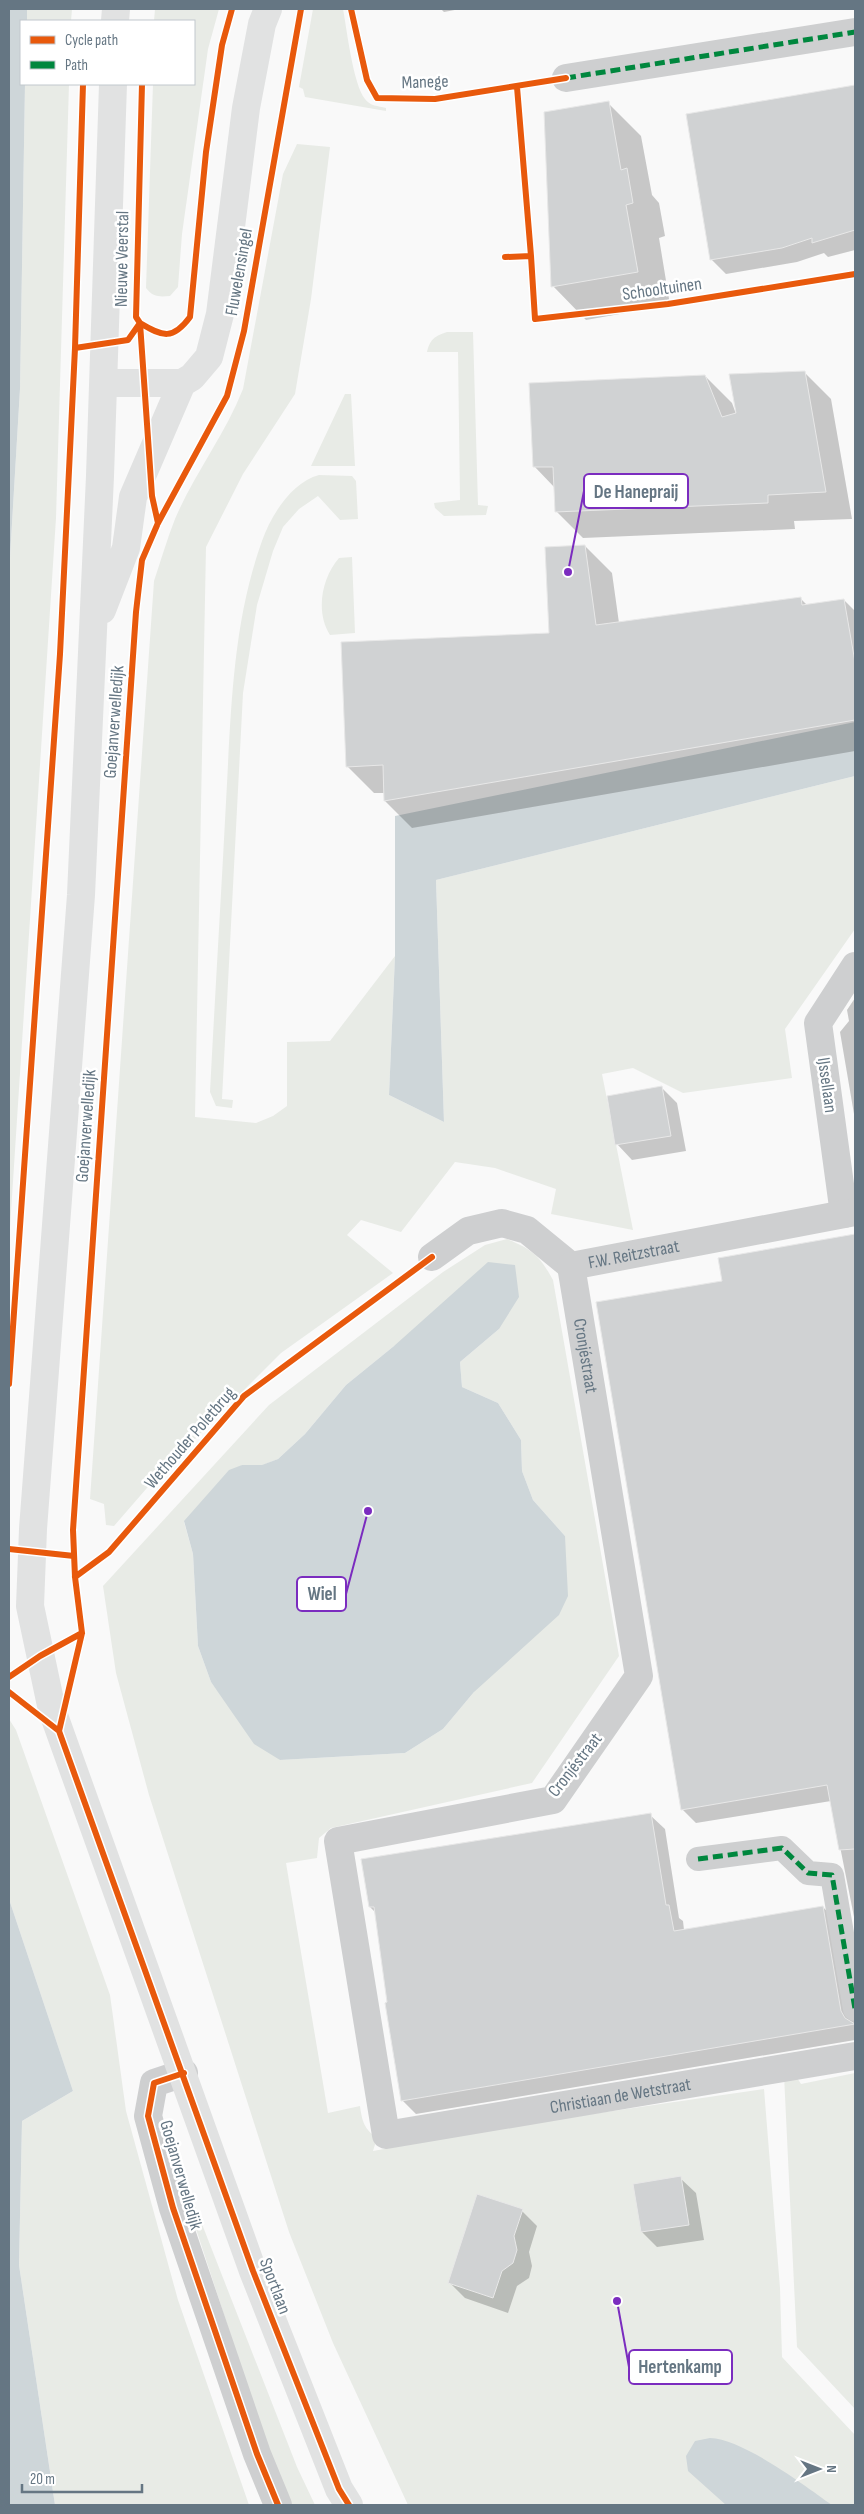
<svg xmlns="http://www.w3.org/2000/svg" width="864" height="2514" font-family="'Sofia Sans Condensed',sans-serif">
<rect width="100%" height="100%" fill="#f9f9f9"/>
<!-- green -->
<path fill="#e8ebe6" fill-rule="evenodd" d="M27 9H72L71 21H27Z
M155 9H219L208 49 182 234 178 287 170 296C159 297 153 297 146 288L153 84H194V21H154Z
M313 9H343C347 30 353 84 365 99 370 106 378 106 386 108V111L305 97 303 89 299 87Z
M25 84H69L56 518 9 1243V574L20 389Z
M297 144 330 147 311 299 295 394 243 474 206 547 195 1117 256 1123 273 1116 287 1106V1042L330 1041 395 956 389 1095 444 1122 436 880 855 776V929L785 1029 792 1078 683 1093 633 1068 602 1074 633 1230 551 1214 556 1189 495 1168 455 1162 401 1232 361 1220 347 1235 393 1273 281 1353 153 1481 114 1526 106 1525 104 1504 90 1499 154 581C161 560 167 539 175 519 194 474 225 435 243 389L283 174Z
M447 332H473L478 505 488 506 486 515 444 516 435 508 434 503 460 500 458 352H427C430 339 435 336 447 332Z
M345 394H351L355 466H311Z
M319 475 352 476 356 481 358 519 340 520 318 496 299 509 283 527 273 551 257 605 243 693 222 1099 233 1100 232 1108 216 1106 210 1092C215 995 221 898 226 802 231 714 232 624 262 541 271 515 292 482 319 475Z
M352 557 355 633 330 635C315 612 322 577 339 558Z
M507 1239C532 1249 540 1256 553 1280L619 1656 532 1783 331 1828 319 1838 317 1858 286 1863 328 2113 360 2106C362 2121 364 2129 377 2138L373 2151 523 2124 764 2089 780 2288 782 2357 855 2435V2505H408L333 2343 289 2232 149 1795 116 1673 103 1586 269 1405 443 1272 485 1245ZM499 1329 460 1362 462 1387 498 1403 521 1440 522 1471 533 1500 565 1536 474 1692 443 1729 405 1753 280 1760 230 1707 211 1682 198 1646 193 1554 184 1522 242 1465H263L278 1459 305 1434 346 1385 394 1346Z
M9 1719 16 1730 110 1995 126 2111 178 2300 249 2505H55L19 2265 22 2121 73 2091 9 1899Z
M794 2073 801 2084 855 2073V2409L797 2347 784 2075Z
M182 2173 297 2467 315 2505H289L276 2474 184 2192Z"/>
<!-- water -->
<path fill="#ced6d9" d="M9 9H27V21H21V84H25L20 389 9 574Z
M855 722V776L436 880 444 1122 389 1095 395 956V816Z
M488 1262 515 1265 519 1297 499 1329 460 1362 462 1387 498 1403 521 1440 522 1471 533 1500 565 1536 568 1596 559 1615 474 1692 443 1729 405 1753 280 1760 254 1744 211 1682 198 1646 193 1554 184 1521 229 1470 242 1465H262L278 1459 305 1434 346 1385 394 1346Z
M9 1899 73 2091 22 2121 19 2265 55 2505H9Z
M710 2438C743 2439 804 2485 832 2505H726L688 2471 686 2456 695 2441Z"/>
<!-- shadow -->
<path fill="#0003" d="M441 9H460L444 12Z
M855 86V250L828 257 824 253 797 262 726 274 711 259 688 115Z
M608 103 641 136 652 195 659 203 665 236 659 238 670 305 586 320 553 286Z
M804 372 831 399 852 519 794 521 795 529 583 538 556 511 555 488 534 466 705 376 732 403 736 414Z
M585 546 612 573 619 623 800 598 807 605 844 600 855 611V751L412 828 385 801V793H374L347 766 551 634Z
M855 998V1120L840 1032 849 1021 847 1010Z
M662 1088 677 1103 686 1151 632 1160 617 1144Z
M855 1235V1922L831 1801 696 1823 682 1809 723 1282 719 1259Z
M650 1815 665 1829 679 1918 683 1921 684 1930 823 1907 837 1922 855 2024V2040L416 2114 402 2100 376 1913 370 1907Z
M680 2178 696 2193 704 2240 657 2247 642 2232 634 2185Z
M522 2211 537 2226 529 2252 532 2266 529 2278 517 2286 508 2313 465 2298 449 2282Z"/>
<!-- building -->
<path fill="#d0d2d3" stroke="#e8e8e8" d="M855 85V230L812 243V238L782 248 710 260 686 114Z
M609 101 621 170 627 168 633 203 626 205 638 272 551 287 544 112Z
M805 371 826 492 768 495V503L555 512 553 467H533L529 383 705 375 722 417 736 413 729 374Z
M585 545 596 625 801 597 802 605 844 599 855 662V720L384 801 383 765 346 767 341 642 549 633 545 547Z
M662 1086 671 1136 615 1145 607 1096Z
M855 1234V1849L839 1850 827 1785 681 1810 596 1302 722 1281 718 1258Z
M651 1813 666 1905H669L674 1931 823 1906 841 2011 845 2018 855 2024 401 2101 385 2003 387 2002 374 1907H369L361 1859Z
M681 2176 689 2225 641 2232 633 2184Z
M477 2194 523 2209 514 2236 517 2250 513 2263 502 2271 493 2298 448 2283Z"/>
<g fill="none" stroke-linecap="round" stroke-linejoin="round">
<!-- pedestrian -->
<path stroke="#cecfd0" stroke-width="24" d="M698 1859 782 1848 808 1873 832 1875 855 2009"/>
<!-- minor -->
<g stroke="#cecfd0" stroke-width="28">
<path d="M566 78 855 32"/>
<path d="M844 1214 818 1023 855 966"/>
<path id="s1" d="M432 1257 468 1231 502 1223 527 1230 571 1266 855 1212"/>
<path id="s2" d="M571 1266 639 1676 553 1800 338 1841 386 2135 855 2056"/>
<path d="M184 2073 154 2083 148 2116 173 2208 257 2454 278 2505"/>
</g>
<!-- secondary -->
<path stroke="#e1e2e2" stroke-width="28" d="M115 21 116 9
M113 84 100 476 81 895 33 1529 30 1606 52 1710 253 2271 339 2489 349 2505
M104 383H182L192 377 209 357 220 314 246 108 262 24 268 9
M102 610 126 548 133 497 182 383"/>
<!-- quiet -->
<path stroke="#00873e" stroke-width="5" stroke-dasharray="10 5" stroke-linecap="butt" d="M566 78 855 32
M698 1859 782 1848 808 1873 832 1875 855 2009"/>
<defs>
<path id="cycleway" d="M351 9 367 80 377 98 435 99 566 78
M142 84 136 317 140 323 152 496 158 523
M531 256 535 319 668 304 855 274
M505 257 531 256 517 87
M140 323C163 337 173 340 190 317L206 152 222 45 232 9
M75 348 128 340 140 323
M9 1384 60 654 75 348 83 84
M9 1549 74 1556
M75 1577 109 1552 244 1396 432 1257
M9 1677 40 1656 82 1633
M9 1692 59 1731 253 2271 339 2489 349 2505
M59 1731 82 1633 75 1577 73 1530 136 612 142 560 158 523 227 396 244 331 301 9
M184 2073 154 2083 148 2116 173 2208 257 2454 278 2505"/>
</defs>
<!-- cycleway casing -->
<use href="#cycleway" stroke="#fff" stroke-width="9"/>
<!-- cycleway -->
<use href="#cycleway" stroke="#e8590c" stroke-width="6"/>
</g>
<g text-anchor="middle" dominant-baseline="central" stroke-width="5" stroke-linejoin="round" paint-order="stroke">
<!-- street labels -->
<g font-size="18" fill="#657683" stroke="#fff">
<text transform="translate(425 82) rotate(-2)">Manege</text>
<text transform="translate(122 259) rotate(-89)">Nieuwe Veerstal</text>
<text transform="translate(239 272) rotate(-80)">Fluwelensingel</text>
<text transform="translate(662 289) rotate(-8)">Schooltuinen</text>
<text transform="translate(114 722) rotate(-86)">Goejanverwelledijk</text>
<text transform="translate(827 1085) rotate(82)">IJssellaan</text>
<text transform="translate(86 1126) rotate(-86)">Goejanverwelledijk</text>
<text stroke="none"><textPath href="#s1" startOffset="226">F.W. Reitzstraat</textPath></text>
<text stroke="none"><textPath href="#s2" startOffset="91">Cronjéstraat</textPath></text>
<text transform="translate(190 1438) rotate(-49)">Wethouder Poletbrug</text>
<text transform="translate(575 1765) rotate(-52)">Cronjéstraat</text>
<text stroke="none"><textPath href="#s2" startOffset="1321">Christiaan de Wetstraat</textPath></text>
<text transform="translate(181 2175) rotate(74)">Goejanverwelledijk</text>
<text transform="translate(275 2286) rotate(69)">Sportlaan</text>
</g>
</g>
<!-- callouts -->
<path fill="none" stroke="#7b2cbf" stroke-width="2" d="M568 572L584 491M368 1511L346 1594M617 2301L629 2367"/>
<g fill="#7b2cbf" stroke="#fff" stroke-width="2">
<circle cx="568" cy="572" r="5"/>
<circle cx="368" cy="1511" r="5"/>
<circle cx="617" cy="2301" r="5"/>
</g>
<g fill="#fff" stroke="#7b2cbf" stroke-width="2">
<rect x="584" y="474" width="104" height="34" rx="5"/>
<rect x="297" y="1577" width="49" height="34" rx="5"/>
<rect x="629" y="2350" width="103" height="34" rx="5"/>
</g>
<g font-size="19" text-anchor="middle" font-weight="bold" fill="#657683">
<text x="636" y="498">De Hanepraij</text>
<text x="322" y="1600">Wiel</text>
<text x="680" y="2373">Hertenkamp</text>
</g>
<!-- border -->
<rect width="864" height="2514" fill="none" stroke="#657683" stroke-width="20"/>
<!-- legend -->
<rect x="20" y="20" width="175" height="65" fill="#ffffff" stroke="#c1c8cd"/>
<rect x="30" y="36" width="25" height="8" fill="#e8590c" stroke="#c1c8cd"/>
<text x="65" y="45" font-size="15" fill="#657683">Cycle path</text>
<rect x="30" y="61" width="25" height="8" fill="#00873e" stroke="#c1c8cd"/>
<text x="65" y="70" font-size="15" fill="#657683">Path</text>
<!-- north arrow -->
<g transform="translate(819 2469) rotate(90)" stroke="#ffffff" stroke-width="4" paint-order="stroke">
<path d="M0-4L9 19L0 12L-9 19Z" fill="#657683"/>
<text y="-8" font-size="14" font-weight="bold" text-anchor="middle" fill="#657683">N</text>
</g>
<!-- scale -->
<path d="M22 2484v8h120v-8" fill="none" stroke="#657683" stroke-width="2.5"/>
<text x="30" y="2484" font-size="15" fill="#657683" stroke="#ffffff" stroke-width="4" paint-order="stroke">20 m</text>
</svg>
